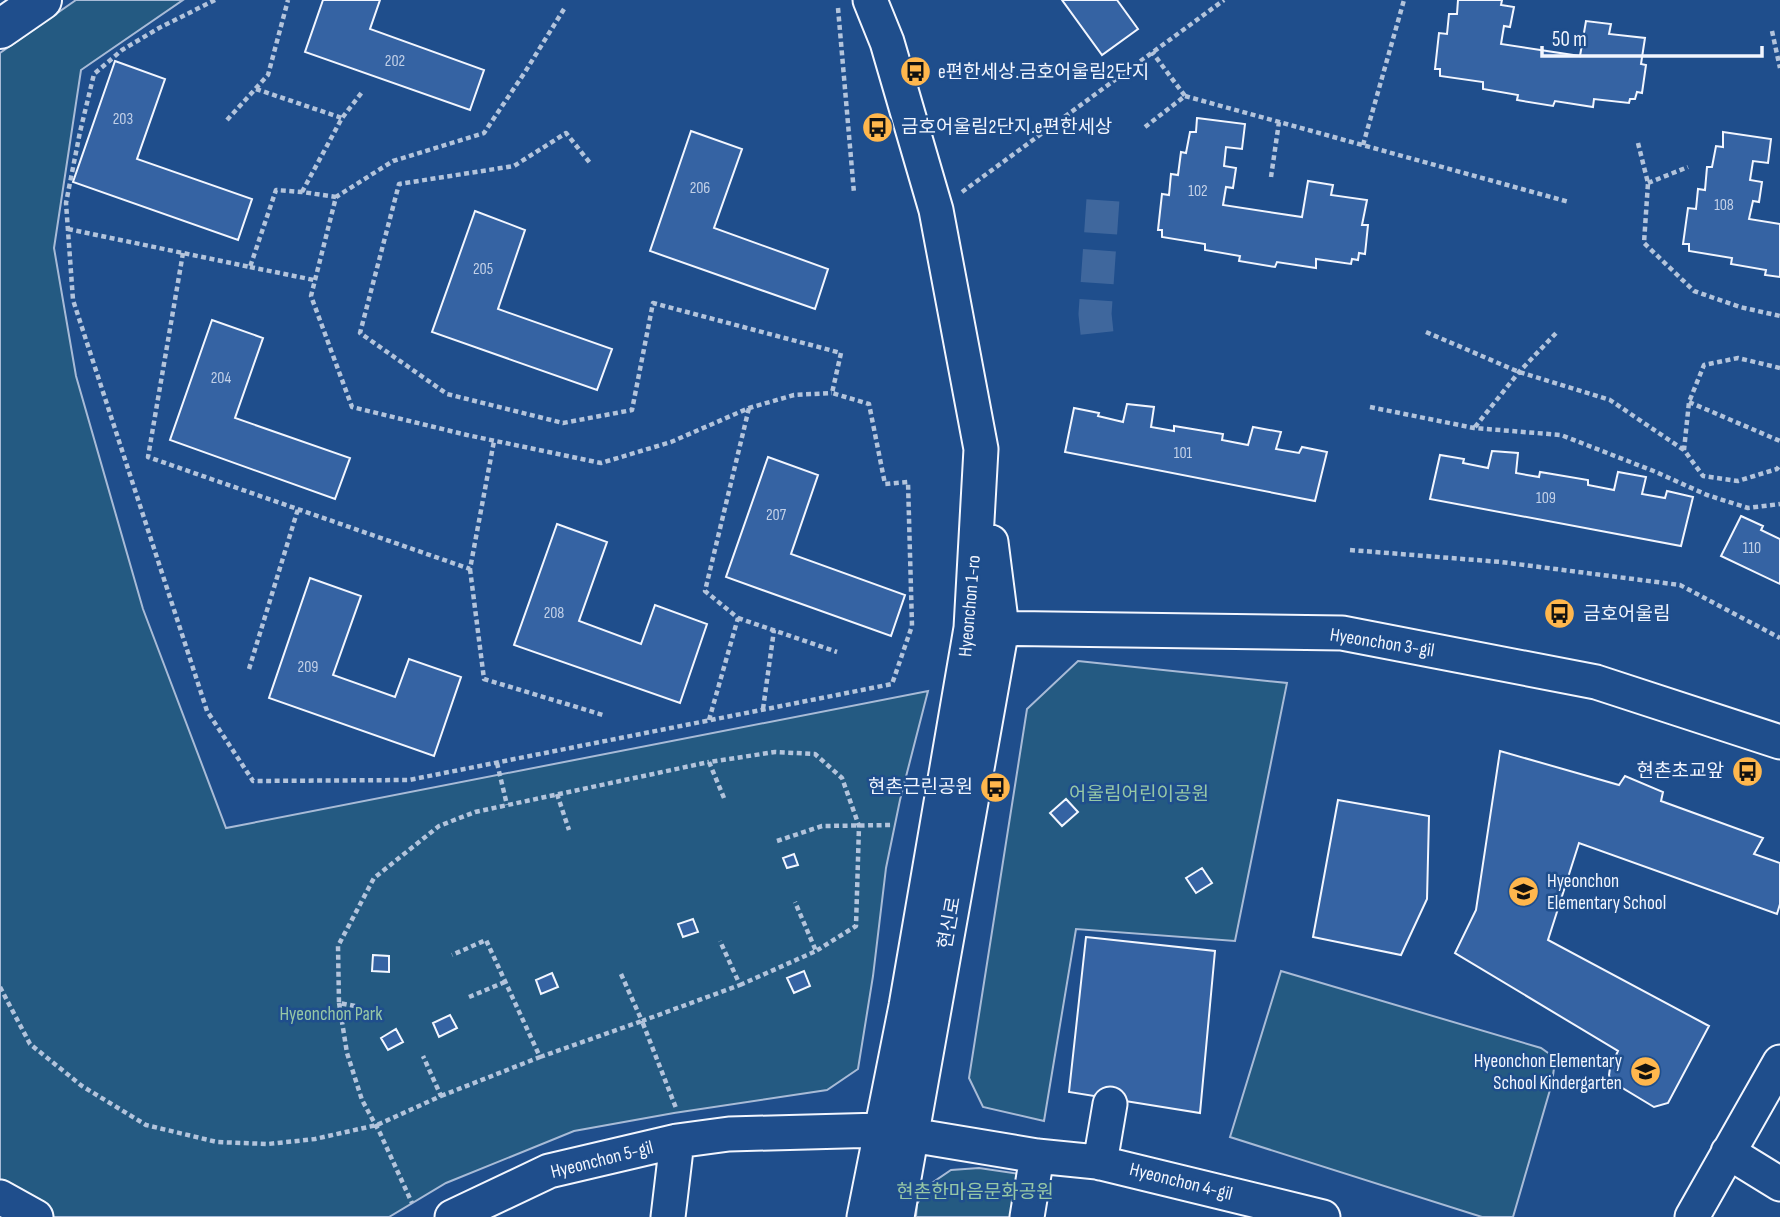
<svg xmlns="http://www.w3.org/2000/svg" width="1780" height="1217" font-family="'Sofia Sans Condensed','Noto Sans KR',sans-serif">
<rect width="100%" height="100%" fill="#1f4e8c"/>
<!-- green -->
<path fill="#245a82" stroke="#a8bbd7" stroke-width="2" d="M76 0H183L81 70 54 248 76 376 143 609 226 828 928 691 900 800 886 868 873 976 858 1069 827 1090 674 1113 574 1131 446 1183 389 1217H50L0 1193V53Z
M1078 661 1287 683 1235 941 1076 929 1044 1121 983 1107 969 1078 1027 709Z
M1281 971 1541 1048 1551 1055 1554 1068 1552 1083 1513 1217H1482L1230 1137Z
M979 1168 1019 1174 1027 1217H916L917 1204 929 1185 951 1170Z"/>
<!-- building -->
<path fill="#3563a3" stroke="#f2f6ff" stroke-width="2" d="M323 0H380L370 29 484 70 470 110 305 52Z
M1062 0H1117L1138 29 1102 55Z
M1458 0H1502L1501 5 1514 7 1510 27 1504 26 1501 44 1580 56 1586 21 1611 24 1609 34 1645 38 1641 64 1646 65 1642 93 1637 92 1635 99H1630L1629 103 1594 99 1593 107 1555 101 1553 106 1517 100 1518 95 1483 89V82L1440 76V69H1435L1439 33 1447 34 1449 14H1457Z
M115 61 165 79 137 159 252 199 238 240 73 182Z
M1197 118 1245 124 1242 149 1226 147 1224 166 1236 168 1233 188 1226 187 1223 205 1302 217 1308 181 1333 185 1331 195 1367 200 1362 225H1368L1365 254 1359 253 1358 260 1352 259 1351 264 1316 259V268L1277 262 1275 267 1239 261 1240 256 1205 250V244L1162 237V230H1158L1162 194 1169 195 1171 174 1178 175 1181 152 1186 153 1190 132H1196Z
M691 131 742 149 714 228 828 269 815 309 650 251Z
M1723 132 1771 139 1768 163 1753 161 1750 180 1762 182 1759 202 1753 201 1749 219 1780 224V277L1765 275 1766 270 1731 264 1732 258 1689 251V244H1683L1688 208 1696 209 1698 189 1705 190 1707 167H1712L1716 146 1723 147Z
M475 211 525 230 498 309 612 349 597 390 432 332Z
M212 320 263 338 235 418 350 458 335 499 170 440Z
M1127 404 1154 407 1151 427 1174 431V426L1223 434 1222 440 1248 445 1253 427 1281 432 1276 449 1299 453 1302 447 1327 452 1315 501 1065 452 1074 408 1099 413 1098 416 1123 422Z
M1492 451 1518 453 1516 473 1539 477 1540 472 1588 480V485L1614 490 1618 472 1646 477 1642 494 1665 498 1667 491 1693 497 1681 546 1430 499 1440 455 1464 459 1463 463 1488 468Z
M768 457 818 475 791 554 905 595 891 636 726 577Z
M1741 516 1763 526 1761 530 1780 539V584L1721 556Z
M557 524 607 542 579 621 641 644 655 605 707 624 680 703 514 645Z
M310 578 361 596 333 675 395 697 409 659 461 677 434 756 269 698Z
M1500 751 1619 785 1625 776 1663 792 1661 801 1763 838 1754 854 1780 863V904L1777 914 1579 843 1548 940 1709 1026 1668 1103 1654 1107 1611 1081 1609 1075 1610 1068 1618 1051 1455 953 1476 910Z
M1066 799 1078 812 1062 826 1050 813Z
M1338 800 1429 816 1427 899 1401 955 1313 937Z
M794 854 798 865 787 868 783 858Z
M1202 868 1212 883 1196 893 1186 878Z
M693 919 698 932 683 937 678 924Z
M1086 937 1215 951 1200 1113 1069 1092Z
M373 955 389 956V972L372 971Z
M804 971 810 986 794 993 787 978Z
M552 973 558 987 541 994 536 980Z
M450 1015 457 1028 439 1037 433 1023Z
M396 1029 403 1042 388 1050 381 1038Z"/>
<g fill="none" stroke-linecap="round" stroke-linejoin="round">
<!-- minor-tunnel -->
<path stroke="#3f679d" stroke-width="33" stroke-dasharray="33 17" stroke-linecap="butt" d="M1097 333 1095 314 1103 199"/>
<defs>
<path id="minor" d="M971 628 1342 633 1596 682 1780 742
M1728 1152 1780 1184
M1100 1163 1110 1104
M0 1197 36 1217
M452 1217 549 1171 677 1141 729 1134 881 1130 1037 1156 1097 1162 1323 1217
M668 1217 677 1141
M864 1217 906 1006 971 628 981 449 936 210 887 42 870 0
M897 1217 1002 628 991 542
M1027 1217 1037 1156
M1692 1217 1780 1062"/>
<path id="major" d="M0 29 42 0"/>
</defs>
<!-- minor casing -->
<use href="#minor" stroke="#f2f6ff" stroke-width="37"/>
<!-- major casing -->
<use href="#major" stroke="#f2f6ff" stroke-width="42"/>
<!-- path -->
<path stroke="#b3c4dc" stroke-width="4.5" stroke-dasharray="5 3.5" stroke-linecap="butt" d="M215 0 159 28 122 50 94 74 80 132 66 203 73 300 207 711 253 781 409 780 892 684 912 626 908 482 885 484 869 404 832 393 841 353 653 303 632 410 563 423 447 394 360 333 399 184 514 166 566 133 590 163
M838 8 854 193
M564 9 525 72 484 133 393 161 336 197 311 296 352 407 467 435 601 463 671 442 749 408 794 395 832 393
M1772 31 1780 68
M256 89 342 118
M1185 96 1569 202
M227 120 268 75 288 0
M1145 127 1185 96 1152 52
M1638 143 1648 183 1644 243 1694 291 1740 307 1780 316
M1363 145 1404 0
M1271 177 1279 122
M1648 183 1688 167
M302 192 342 118 363 91
M962 192 1224 0
M68 229 250 267 276 190 302 192 336 197
M183 253 148 457 470 569 494 441
M250 267 314 280
M1426 332 1519 372 1610 400 1684 450
M1780 368 1738 358 1704 365 1689 402 1684 450 1703 476 1738 481 1777 469 1780 465
M1689 402 1780 441
M1370 407 1474 428 1561 435 1656 472 1707 495 1748 508 1780 504
M1475 427 1519 372 1558 331
M1350 550 1501 562 1680 585 1780 638
M470 569 484 679 603 715
M738 618 837 652
M249 669 298 509
M763 709 774 630
M709 720 738 618 705 591 749 408
M497 763 507 805
M557 794 569 830
M724 798 709 762 775 752 815 754 842 778 859 826 856 926 816 951
M777 841 822 826 892 825
M621 974 642 1021 740 985 720 941
M740 985 816 951 795 902
M0 987 30 1044 82 1086 146 1125 217 1142 268 1144 315 1139 377 1125 441 1096 423 1056
M469 997 505 982
M339 1003 347 1053 362 1100 380 1133 412 1203
M355 1006 339 1003 338 946 374 878 439 826 475 812 709 762
M540 1057 642 1021 676 1108
M441 1096 540 1057 486 940 452 955"/>
<!-- minor -->
<use href="#minor" stroke="#1f4e8c" stroke-width="33"/>
<!-- major -->
<use href="#major" stroke="#1f4e8c" stroke-width="38"/>
</g>
<!-- icons -->
<defs>
<symbol id="bus-disc" viewBox="-11 -11 22 22"><circle r="9.5" fill="#ffb74d" stroke="#1f4e8c"/><path d="M-5-6H5V4H4V6H2V4H-2V6H-4V4H-5ZM-3.5-4V0h7V-4ZM-3.5 1.2v1.5H-2V1.2ZM2 1.2v1.5H3.5V1.2Z" fill="#111"/></symbol>
<symbol id="school-disc" viewBox="-11 -11 22 22"><circle r="9.5" fill="#ffb74d" stroke="#1f4e8c"/><path d="M0-5L7-2L0 1L-7-2ZM-4 1L0 2.5L4 1V4Q0 6-4 4Z" fill="#111"/></symbol>
</defs>
<g fill-rule="evenodd">
<use href="#bus-disc" x="898" y="54" width="35" height="35"/>
<use href="#bus-disc" x="860" y="110" width="35" height="35"/>
<use href="#bus-disc" x="1542" y="596" width="35" height="35"/>
<use href="#bus-disc" x="1730" y="754" width="35" height="35"/>
<use href="#bus-disc" x="978" y="770" width="35" height="35"/>
<use href="#school-disc" x="1506" y="874" width="35" height="35"/>
<use href="#school-disc" x="1628" y="1054" width="35" height="35"/>
</g>
<g text-anchor="middle" dominant-baseline="central" stroke-width="5" stroke-linejoin="round" paint-order="stroke">
<!-- number labels -->
<g font-size="16" fill="#c3d1e8">
<text x="395" y="61">202</text>
<text x="123" y="119">203</text>
<text x="700" y="188">206</text>
<text x="1198" y="191">102</text>
<text x="1724" y="205">108</text>
<text x="483" y="269">205</text>
<text x="221" y="378">204</text>
<text x="1183" y="453">101</text>
<text x="1546" y="498">109</text>
<text x="776" y="515">207</text>
<text x="1752" y="548">110</text>
<text x="554" y="613">208</text>
<text x="308" y="667">209</text>
</g>
<!-- poi labels -->
<g font-size="19" fill="#f2f6ff" stroke="#1f4e8c" text-anchor="start">
<text x="938" y="72">e편한세상.금호어울림2단지</text>
<text x="901" y="127">금호어울림2단지.e편한세상</text>
<text x="1583" y="614">금호어울림</text>
<text x="1724" y="771" text-anchor="end">현촌초교앞</text>
<text x="973" y="787" text-anchor="end">현촌근린공원</text>
<text x="1547" y="881">Hyeonchon<tspan x="1547" dy="22">Elementary School</tspan></text>
<text x="1622" y="1061" text-anchor="end">Hyeonchon Elementary<tspan x="1622" dy="22">School Kindergarten</tspan></text>
</g>
<!-- street labels -->
<g font-size="19" fill="#f2f6ff" stroke="#1f4e8c">
<text transform="translate(970 606) rotate(-85)">Hyeonchon 1-ro</text>
<text transform="translate(1382 643) rotate(9)">Hyeonchon 3-gil</text>
<text transform="translate(950 923) rotate(-80)">현신로</text>
<text transform="translate(602 1160) rotate(-14)">Hyeonchon 5-gil</text>
<text transform="translate(1181 1182) rotate(14)">Hyeonchon 4-gil</text>
</g>
<!-- park labels -->
<g font-size="19" fill="#97c8a6" stroke="#1f4e8c">
<text x="1139" y="794">어울림어린이공원</text>
<text x="331" y="1014">Hyeonchon Park</text>
<text x="975" y="1192">현촌한마음문화공원</text>
</g>
</g>
<!-- scale -->
<path d="M1542 46v10h220v-10" fill="none" stroke="#f2f6ff" stroke-width="3.5"/>
<text x="1552" y="46" font-size="21" fill="#f2f6ff" stroke="#1f4e8c" stroke-width="5" paint-order="stroke">50 m</text>
</svg>
